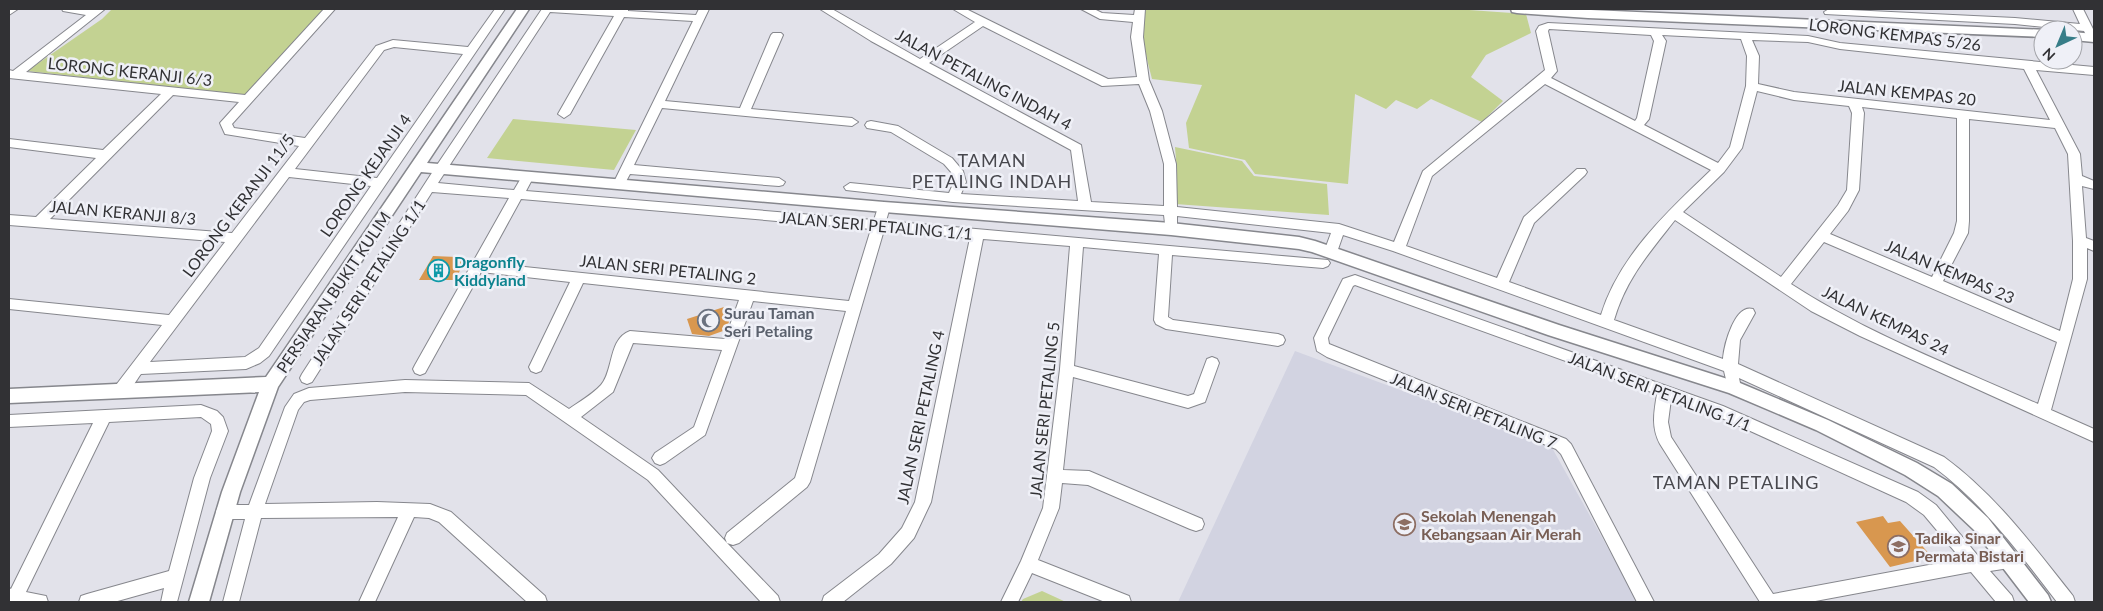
<svg xmlns="http://www.w3.org/2000/svg" width="2103" height="611" font-family="Lato,sans-serif">
<rect width="100%" height="100%" fill="#e2e2ea"/>
<!-- built -->
<path fill="#d2d3e1" d="M1295 351 1551 446 1638 602H1178Z"/>
<!-- green -->
<path fill="#c3d292" d="M112 9H326L249 96 27 71 102 19Z
M1147 9H1455L1526 14 1531 33 1486 55 1471 77 1503 101 1482 122 1431 99 1417 109 1396 100 1386 109 1355 94 1348 184 1255 174 1245 160 1189 148 1186 123 1202 85 1152 79C1148 62 1136 24 1147 9Z
M513 119 636 130 614 170 487 158Z
M1175 147 1242 161 1254 176 1327 184 1329 215 1175 204 1177 172Z
M1042 591 1066 602H1021L1023 599Z"/>
<!-- building -->
<path fill="#d8974f" d="M433 256 457 257 456 259H466L455 280H419Z
M724 307 729 321 728 326 722 328 723 331 709 336 692 334 687 319Z
M1883 516 1888 523 1900 521 1932 557 1890 567 1856 522Z"/>
<g fill="none" stroke-linecap="round" stroke-linejoin="round">
<defs>
<path id="minor" d="M9 9H18L9 15Z
M62 9H105L26 72 245 95 324 9H335L232 124 234 128 305 138 376 46 393 40 468 47 495 9H505L269 356 260 363 246 369 141 374C134 383 126 402 113 397L111 393 113 389 162 325 9 309V299L169 315 225 242 9 225V215L36 217 96 158 9 147V139L103 150 161 94 9 78V70L13 71 86 15 63 11ZM394 47 463 54 377 178 295 169 384 50ZM173 95 239 102 220 123 225 134 299 146 232 233 50 219ZM289 177 371 186 259 348 245 357 150 362Z
M542 9H628V11L696 15 699 9H709L665 101 740 108 771 35 773 33H781L783 35 751 109 852 118 858 122 852 126 662 108 634 165 779 178 785 182 783 185 779 186 630 174 623 187H615L613 184 693 21 624 17 570 114 564 118 558 114 614 16 550 12 438 183 514 190 524 173 528 172 534 176 526 191 874 220 879 204H889L890 207 886 221 1328 260 1330 263 1328 266 1323 268 1172 255 1168 317 1173 320 1278 334 1283 336 1285 340 1283 344 1278 346 1166 329 1156 324 1154 320 1159 254 1083 247 1074 366 1188 396 1194 394 1207 359 1212 357 1217 359 1219 363 1205 402 1188 408 1073 377 1063 470 1089 471 1202 519 1204 524 1202 529 1196 531 1190 529 1088 485 1062 483 1059 508 1038 560 1129 596 1131 602H1105L1032 573 1018 602H1001L1021 561 1043 508 1060 369 1070 246 983 239 931 502 914 538 891 564 843 602H822L824 596 879 554 902 528 915 502 970 238 884 230 810 482 807 487 739 543 733 545 727 543 778 596 780 602H761L648 480 526 395 405 392 310 400 304 402 298 410 265 504 377 502 430 504 451 512 545 596 547 602H527L439 522 429 518 414 517 375 602H359L398 517 261 518 239 602H223L245 519H224L218 517 216 512 218 507 224 505H249L285 407 294 394 309 388 405 380 529 383 569 409C579 402 593 394 601 385 614 370 608 339 630 331L725 339 739 300 583 283 541 371 536 373 531 371 529 367 570 282 481 272 425 373 420 375 415 373 413 369 415 365 509 198 432 192 312 382 307 384 302 382 300 378 302 374 437 165ZM521 199 871 229 849 301 486 263ZM753 301 846 311 795 478 727 533 725 538 727 543 658 470 581 417 613 392 633 343 722 350 694 427 655 453 652 458 655 463 660 465 665 463 705 435Z
M820 9H832L920 59 975 22 953 9H966L1108 79 1137 77 1131 37 1133 22 1100 19 1081 9H1094L1102 13 1134 15 1135 9H1145L1143 37 1149 80 1162 111 1176 164 1177 207 1339 224 1394 242 1423 171 1545 70 1536 31 1539 26 1548 23 1808 36 1840 43 2094 67V75L2036 70 2080 154 2082 176 2094 181V189L2082 186 2086 238 2094 241V251L2087 248V279L2051 410 2094 429V442L1860 336 1811 311 1675 220C1649 253 1626 279 1614 320L1723 359C1724 345 1735 303 1753 309L1755 313 1740 340 1738 364 1944 457C1996 495 2034 547 2073 596L2075 602H2057C2020 554 1983 503 1934 467L1739 378 1741 388 1739 392 1734 394 1729 392 1724 371 1393 251 1343 235 1336 255H1326L1324 252 1331 233 1177 216V229L1176 232H1166L1164 215 953 202 846 190 844 187 850 183 949 193 954 182 951 172 944 164 891 132 867 128 865 125 867 122 871 121 898 126 952 158 963 171 966 182 961 194 1078 201 1071 150 871 41ZM983 26 1102 86 1139 84 1150 111 1164 164V206L1091 202 1081 145 929 63ZM1549 29 1651 35 1654 41 1637 118 1635 121 1551 78 1557 71 1548 31ZM1662 35 1741 39 1747 56 1746 86 1730 147 1718 163 1644 125 1649 119 1666 41ZM1752 40 1808 42 1840 49 2024 69 2050 120 1794 92 1758 84 1759 56ZM1545 84 1711 170C1668 211 1619 256 1601 315L1509 282 1534 223 1585 175 1587 172 1585 169H1577L1524 217 1497 278 1406 246 1432 176ZM1757 91 1794 100 1849 106 1852 113 1847 190 1838 205 1781 277 1683 212 1724 172 1742 148ZM1862 107 1957 118V221L1954 233 1932 277 1830 234 1848 211 1859 190 1864 113ZM1969 119 2055 128 2068 154 2073 241V279L2060 331 1943 281 1968 233 1969 221ZM1824 242 2057 342 2038 404C1955 367 1868 334 1791 284Z
M1829 9 2015 18 2080 24 2073 9H2083L2094 31V35H2086L2084 31 2015 24 1825 14 1824 12Z
M1355 275 1723 406 1918 492 1936 505 1978 556 2010 555 2016 557 2018 562 2016 567 1990 571 2012 596 2014 602H1996L1971 572 1810 602H1760L1660 444C1651 427 1654 412 1657 394L1355 285 1353 286 1328 338 1329 344 1566 439 1571 444 1654 602H1637L1561 454 1556 449 1327 357 1317 351 1314 338 1341 283 1343 279ZM1671 399 1713 414 1906 502 1924 515 1961 559 1773 594 1671 437 1668 422Z
M201 405 217 411 223 417 228 431 210 478 177 602H161L164 588 114 602H79L81 596 87 594 169 571 194 478 212 431 211 424 201 417 109 422 26 592 46 596 48 602H9V588L11 589 93 423 9 427V415Z"/>
<path id="tertiary" d="M517 9H529L427 163 884 202 1171 223 1299 237 1315 241 1559 325 1740 383 1828 420 1917 463 1952 484 1988 518 2048 595 2051 602H2029L1974 530 1938 496 1905 475 1816 430 1729 393 1548 335 1312 252 1299 249 1171 235 884 212 421 172 278 387 240 492 209 602H189L222 492 259 392 9 403V389L266 377Z
M1511 9H1568L2047 30H2043V37L1588 18 1517 13 1512 12Z
M2073 32 2094 34V42L2073 40Z"/>
</defs>
<!-- minor casing -->
<use href="#minor" stroke="#86878d" stroke-width="2"/>
<!-- tertiary casing -->
<use href="#tertiary" stroke="#86878d" stroke-width="3"/>
<!-- minor -->
<use href="#minor" fill="#fff" fill-rule="evenodd"/>
<!-- tertiary -->
<use href="#tertiary" fill="#fff" fill-rule="evenodd"/>
</g>
<!-- icons -->
<defs>
<symbol id="building-ring" viewBox="-11 -11 22 22"><circle r="9.5" fill="#eff0f7" stroke="#0f9aa8" stroke-width="1.5"/><path d="M-4-6H4V6H1V3H-1V6H-4ZM-2.5-4.3h1.7v1.8h-1.7ZM.8-4.3h1.7v1.8H.8ZM-2.5-1h1.7V.8h-1.7ZM.8-1h1.7V.8H.8Z" fill="#0f9aa8"/></symbol>
<symbol id="mosque-ring" viewBox="-11 -11 22 22"><circle r="9.5" fill="#eff0f7" stroke="#6b7280" stroke-width="1.5"/><path d="M3.5-4.9A6 6 0 1 0 3.5 4.9A5 5 0 1 1 3.5-4.9Z" fill="#6b7280"/></symbol>
<symbol id="school-ring" viewBox="-11 -11 22 22"><circle r="9.5" fill="#eff0f7" stroke="#8d6e63" stroke-width="1.5"/><path d="M0-5L7-2L0 1L-7-2ZM-4 1L0 2.5L4 1V4Q0 6-4 4Z" fill="#8d6e63"/></symbol>
</defs>
<g fill-rule="evenodd">
<use href="#building-ring" x="426" y="258" width="25" height="25"/>
<use href="#mosque-ring" x="696" y="308" width="25" height="25"/>
<use href="#school-ring" x="1392" y="512" width="25" height="25"/>
<use href="#school-ring" x="1886" y="534" width="25" height="25"/>
</g>
<g text-anchor="middle" dominant-baseline="central" stroke-width="5" stroke-linejoin="round" paint-order="stroke">
<!-- street labels -->
<g font-size="16" fill="#313134" stroke="#eff0f7">
<text transform="translate(1895 34) rotate(7)">LORONG KEMPAS 5/26</text>
<text transform="translate(130 71) rotate(6)">LORONG KERANJI 6/3</text>
<text transform="translate(984 79) rotate(28)">JALAN PETALING INDAH 4</text>
<text transform="translate(1907 92) rotate(6)">JALAN KEMPAS 20</text>
<text transform="translate(365 175) rotate(-55)">LORONG KEJANJI 4</text>
<text transform="translate(238 205) rotate(-53)">LORONG KERANJI 11/5</text>
<text transform="translate(123 212) rotate(5)">JALAN KERANJI 8/3</text>
<text transform="translate(876 225) rotate(5)">JALAN SERI PETALING 1/1</text>
<text transform="translate(668 269) rotate(6)">JALAN SERI PETALING 2</text>
<text transform="translate(1950 271) rotate(23)">JALAN KEMPAS 23</text>
<text transform="translate(368 282) rotate(-57)">JALAN SERI PETALING 1/1</text>
<text transform="translate(333 292) rotate(-56)">PERSIARAN BUKIT KULIM</text>
<text transform="translate(1886 320) rotate(26)">JALAN KEMPAS 24</text>
<text transform="translate(1660 391) rotate(21)">JALAN SERI PETALING 1/1</text>
<text transform="translate(1044 410) rotate(-84)">JALAN SERI PETALING 5</text>
<text transform="translate(1474 410) rotate(22)">JALAN SERI PETALING 7</text>
<text transform="translate(920 417) rotate(-78)">JALAN SERI PETALING 4</text>
</g>
<!-- culture labels -->
<g font-size="16" font-weight="bold" fill="#0d838f" stroke="#eff0f7" text-anchor="start">
<text x="454" y="261">Dragonfly<tspan x="454" dy="18">Kiddyland</tspan></text>
</g>
<!-- worship labels -->
<g font-size="16" font-weight="bold" fill="#5b616d" stroke="#eff0f7" text-anchor="start">
<text x="724" y="312">Surau Taman<tspan x="724" dy="18">Seri Petaling</tspan></text>
</g>
<!-- education labels -->
<g font-size="16" font-weight="bold" fill="#785e54" stroke="#eff0f7" text-anchor="start">
<text x="1421" y="515">Sekolah Menengah<tspan x="1421" dy="18">Kebangsaan Air Merah</tspan></text>
<text x="1915" y="537">Tadika Sinar<tspan x="1915" dy="18">Permata Bistari</tspan></text>
</g>
<!-- neighbourhood labels -->
<g font-size="18" letter-spacing="1" fill="#48484e" stroke="#eff0f7">
<text x="992" y="160">TAMAN<tspan x="992" dy="21">PETALING INDAH</tspan></text>
<text x="1736" y="482">TAMAN PETALING</text>
</g>
</g>
<!-- border -->
<rect width="2103" height="611" fill="none" stroke="#313134" stroke-width="20"/>
<!-- north arrow -->
<g transform="translate(2058 45) rotate(224)"><circle r="24" fill="#eff0f7" stroke="#a3a4a9"/>
<path d="M0-4L9 19L0 12L-9 19Z" fill="#377d88"/>
<text y="-8" font-size="14" font-weight="bold" text-anchor="middle" fill="#313134">N</text>
</g>
</svg>
